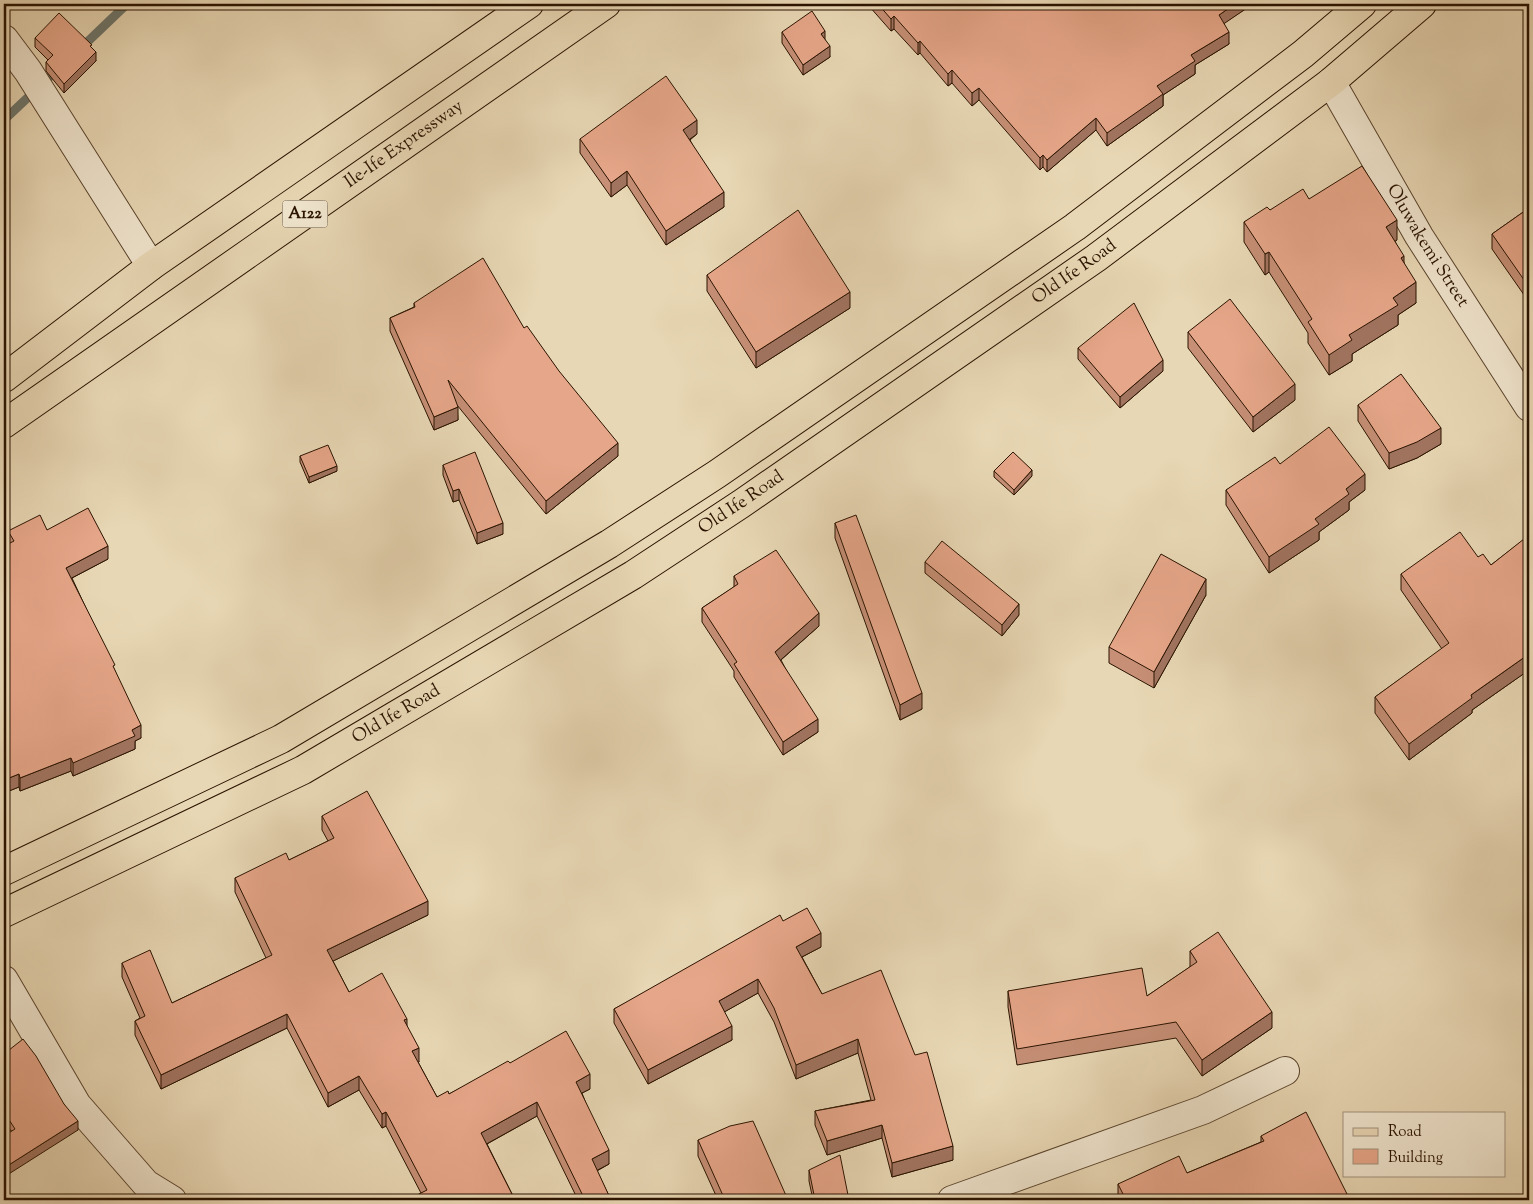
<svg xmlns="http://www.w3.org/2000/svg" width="1533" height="1204" font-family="'Sorts Mill Goudy',serif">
<rect width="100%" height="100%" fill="#e8d7b4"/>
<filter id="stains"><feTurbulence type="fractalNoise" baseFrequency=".004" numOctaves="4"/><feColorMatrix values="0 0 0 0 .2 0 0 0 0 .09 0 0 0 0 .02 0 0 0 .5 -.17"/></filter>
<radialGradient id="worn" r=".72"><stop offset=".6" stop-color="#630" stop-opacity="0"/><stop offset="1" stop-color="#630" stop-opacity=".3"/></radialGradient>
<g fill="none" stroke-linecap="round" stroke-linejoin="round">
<!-- stream -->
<path stroke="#6d766d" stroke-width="9" d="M81 48 127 4
M4 120 58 69"/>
<defs>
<g id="minor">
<path d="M4 39 28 71 151 266"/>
<path id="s1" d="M1331 82 1419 236 1529 407"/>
<path d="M4 980 77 1105 146 1184 172 1200"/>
<path d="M952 1200 1203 1110 1285 1071"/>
</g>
<g id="major">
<path d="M4 871 281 739 609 544 717 474 1075 227 1303 54 1362 4"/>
<path id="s2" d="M4 913 303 770 633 575 741 504 1096 258 1331 82 1422 4"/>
</g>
<g id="highway">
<path d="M4 378 151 266 529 4"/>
<path id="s3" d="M4 424 606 4"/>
</g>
</defs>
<!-- minor casing -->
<use href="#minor" stroke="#5a442d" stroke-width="30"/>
<!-- major casing -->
<use href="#major" stroke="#2a1300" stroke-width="30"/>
<!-- highway casing -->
<use href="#highway" stroke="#2a1300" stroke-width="30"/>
<!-- minor -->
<use href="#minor" stroke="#f0e5ce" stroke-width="28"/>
<!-- major -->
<use href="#major" stroke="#e8d7b4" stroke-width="28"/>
<!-- highway -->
<use href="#highway" stroke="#e8d7b4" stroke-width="28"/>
</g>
<!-- wall -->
<path fill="#c68f76" stroke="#2a1300" d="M869 4H1253L1224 23 1229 44 1195 65V74L1163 95V106L1107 146 1096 130 1047 172 1043 167 1040 170 979 100 972 106 952 83 948 86 920 53 918 55 894 29 891 31 869 6Z
M782 32 825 40 830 57 803 75 782 43Z
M35 38 92 49 96 61 64 93 46 71V62L48 60 35 47Z
M697 134 690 140 724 207 666 245 627 185 611 197 580 153V139Z
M1309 199 1397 240 1395 241 1404 263 1416 303 1398 315V325L1352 354V361L1329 375 1308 343V333L1269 272 1265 275 1244 242V222L1270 210Z
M1529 208V302L1492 249V234Z
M707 275 850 308 756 368 707 291Z
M414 303 524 328 618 456 546 514 457 405 458 420 434 430 390 331V318L414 307Z
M1188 332 1295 400 1253 432 1188 348Z
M1078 348 1163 371 1120 408 1078 359Z
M1358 405 1441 444 1417 458 1389 469 1358 421Z
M300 456 337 471 309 483 300 462Z
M1280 464 1365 490 1349 502V510L1319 532V540L1269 573 1226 505V490Z
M443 465 503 534 477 544 459 500 453 502 443 475Z
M994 471 1032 476 1014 495 994 477Z
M1529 517V670L1472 710V713L1409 760 1375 713V697L1442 649 1401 590V574L1478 557 1491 565 1526 538 1524 536V520Z
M835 523 922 709 900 720 835 538Z
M47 530 108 559 72 578 115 671 141 738 135 741V749L73 776 71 771 20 791 19 787 4 793V546L8 544V531Z
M925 562 1019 615 1002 636 925 573Z
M734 576 819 626 781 660 818 732 783 755 734 677V671L702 622V608L734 587Z
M1206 595 1154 688 1109 663V647Z
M322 816 428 915 333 961 349 992 407 1026 419 1062H418L437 1097 449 1094 510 1063 590 1089 582 1093 609 1164 597 1171 611 1200H578L537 1116 487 1144 515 1200 421 1193 386 1126 382 1128 359 1090 328 1107 287 1028 161 1089 135 1035V1021L140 1018 122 977V963L172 1003 266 958 235 892V878L289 860 328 841 322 830Z
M783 921 821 947 802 957 822 994 953 1160 892 1177 882 1138 827 1155 815 1125V1111L871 1100 858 1053 796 1079 774 1022 758 993 724 1012 732 1040 648 1084 614 1023V1009Z
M1190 951 1272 1028 1202 1076 1176 1038 1017 1065 1008 1007V991L1147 996 1190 967Z
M4 1054 64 1104 78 1130 11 1131 4 1121Z
M1261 1136 1350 1200H1119L1118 1198V1184L1187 1173 1261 1142Z
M698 1140 788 1200H718L698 1156Z
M809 1170 849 1200H813L809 1181Z"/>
<!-- shaded-wall -->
<path fill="#a17460" stroke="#2a1300" d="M1235 4H1253L1219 27V15Z
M894 16V29L891 31V19Z
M825 31V42L821 34Z
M1229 32V44L1195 65V74L1163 95V106L1107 146V133L1191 55Z
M920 41V53L918 55V43Z
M830 46V57L803 75V65Z
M96 52V61L64 93V84Z
M952 70V83L948 86V74Z
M979 88V100L972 106V93Z
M1096 118V130L1047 172V160Z
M697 120V134L683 144V130Z
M1043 155V167L1040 170V158Z
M627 171V185L611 197V183Z
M724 192V207L666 245V231Z
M1397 220V240L1386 247V227Z
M1269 252V272L1265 275V254Z
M1404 256V276L1401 258Z
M1416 282V303L1398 315V325L1352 354V361L1329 375V355L1349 335 1393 298Z
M850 292V308L756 368V352Z
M1163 360V371L1120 408V397Z
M1295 384V400L1253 432V417Z
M458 407V420L434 430V417Z
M1441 428V444L1417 458 1389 469V453Z
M618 443V456L546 514V501Z
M337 466V471L309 483V477Z
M1032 470V476L1014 495V490Z
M1365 474V490L1349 502V510L1319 532V540L1269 573V557L1315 519 1346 489Z
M459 489V500L453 502V491Z
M503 523V534L477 544V533Z
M108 546V559L66 581V568Z
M1206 579V595L1154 688V672Z
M1019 604V615L1002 636V625Z
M819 613V626L775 665V652Z
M1529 654V670L1472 710V713L1409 760V744L1471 695Z
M922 693V709L900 720V705Z
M818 719V732L783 755V742Z
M141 725V738L135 741V749L73 776V763Z
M71 758V771L20 791V778Z
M19 774V787L4 793V780Z
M428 901V915L327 964V950Z
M821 933V947L796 960V947Z
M758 979V993L719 1015V1001Z
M1272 1012V1028L1202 1076V1060Z
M287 1014V1028L161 1089V1075Z
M407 1019V1033L404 1020Z
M732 1026V1040L648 1084V1070Z
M858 1039V1053L796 1079V1065Z
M419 1048V1062L412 1066V1051Z
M590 1074V1089L576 1096V1082Z
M359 1076V1090L328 1107V1093Z
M537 1102V1116L481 1147V1133Z
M386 1112V1126L382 1128V1114Z
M78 1121V1130L4 1177V1168Z
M882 1125V1138L827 1155V1141Z
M953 1146V1160L892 1177V1163Z
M609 1150V1164L592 1173V1159Z"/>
<!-- building -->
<path fill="#e6a689" stroke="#2a1300" d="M878 4H1235L1219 15 1229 32 1191 55 1195 61 1157 86 1163 94 1107 133 1096 118 1047 160 1043 155 1040 158 979 88 972 93 952 70 948 74 920 41 918 43 894 16 891 19Z
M812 11 825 31 821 34 830 46 803 65 782 32Z
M59 13 92 45 90 46 96 52 64 84 46 62 53 55 35 38Z
M666 76 697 120 683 130 724 192 666 231 627 171 611 183 580 139Z
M1362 166 1397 220 1386 227 1404 256 1401 258 1416 282 1393 298 1398 305 1349 335 1352 340 1329 355 1308 322 1312 319 1269 252 1265 254 1244 222 1267 207 1270 210 1303 189 1309 199Z
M1529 208V287L1492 234Z
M798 210 850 292 756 352 707 275Z
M483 258 524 328 527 326 559 371 618 443 546 501 448 380 458 407 434 417 390 318 415 307 414 303Z
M1230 299 1295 384 1253 417 1188 332Z
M1134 303 1163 360 1120 397 1078 348Z
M1401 374 1441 428 1417 442 1389 453 1358 405Z
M1329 427 1365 474 1346 489 1349 494 1315 519 1319 524 1269 557 1226 490 1275 457 1280 464Z
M328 445 337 466 309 477 300 456Z
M475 452 503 523 477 533 459 489 453 491 443 465Z
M1013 452 1032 470 1014 490 994 471Z
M88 508 108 546 66 568 115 665 113 666 141 725 132 730 135 736 73 763 71 758 20 778 19 774 4 780V546L14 541 8 531 40 515 47 530Z
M856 515 922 693 900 705 835 523Z
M1529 517V527L1524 520Z
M1460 532 1478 557 1483 554 1491 565 1529 535V654L1471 695 1472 698 1409 744 1375 697 1449 643 1401 574Z
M942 541 1019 604 1002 625 925 562Z
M776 550 819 613 775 652 818 719 783 742 734 664 737 662 702 608 738 584 734 576Z
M1161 554 1206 579 1154 672 1109 647Z
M367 791 428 901 327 950 349 992 382 973 407 1019 404 1020 419 1048 412 1051 437 1097 448 1091 449 1094 508 1061 510 1063 566 1031 590 1074 576 1082 609 1150 592 1159 611 1200H585L537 1102 481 1133 515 1200H407L427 1190 386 1112 382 1114 359 1076 328 1093 287 1014 161 1075 135 1021 145 1016 122 963 150 950 172 1003 272 955 235 878 286 853 289 860 334 838 322 816Z
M807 908 821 933 796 947 822 994 881 970 915 1055 927 1052 953 1146 892 1163 882 1125 827 1141 815 1111 875 1100 858 1039 796 1065 774 1008 758 979 719 1001 732 1026 648 1070 614 1009 780 915 783 921Z
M1218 932 1272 1012 1202 1060 1176 1022 1017 1049 1008 991 1142 968 1147 996 1197 962 1190 951Z
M23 1039 36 1056 64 1104 78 1121 4 1168V1136L15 1129 4 1112V1054Z
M1306 1112 1350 1200H1126L1118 1184 1179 1156 1187 1173 1264 1141 1261 1136Z
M753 1121 788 1200H725L698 1140 730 1126Z
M840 1155 849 1200H815L809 1170Z"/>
<g text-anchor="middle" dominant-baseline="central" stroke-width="4" stroke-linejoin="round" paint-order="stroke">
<!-- shield labels -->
<rect fill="#f0e5ce" stroke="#65523e" stroke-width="1" x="282.5" y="200.5" width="45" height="27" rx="4"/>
<g font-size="16" font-weight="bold" fill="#2a1300">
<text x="305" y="214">A122</text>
</g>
<!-- street labels -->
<g font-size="18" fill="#2a1300" stroke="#f0e5ce">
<text stroke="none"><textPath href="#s3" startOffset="488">Ile-Ife Expressway</textPath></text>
<text stroke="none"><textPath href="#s1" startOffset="190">Oluwakemi Street</textPath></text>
<text stroke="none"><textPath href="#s2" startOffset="1250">Old Ife Road</textPath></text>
<text stroke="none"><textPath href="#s2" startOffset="845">Old Ife Road</textPath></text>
<text stroke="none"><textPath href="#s2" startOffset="440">Old Ife Road</textPath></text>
</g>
</g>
<!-- margin -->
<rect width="1533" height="1204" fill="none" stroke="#e8d7b4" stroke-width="20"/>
<rect x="5" y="5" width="1523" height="1194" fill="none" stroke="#2a1300" stroke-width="2.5"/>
<rect x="10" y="10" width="1513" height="1184" fill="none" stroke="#2a1300"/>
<!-- legend -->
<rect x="1343" y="1112" width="162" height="65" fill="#f0e5ce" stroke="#a1917c"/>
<rect x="1353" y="1128" width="25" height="8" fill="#e8d7b4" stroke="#a1917c"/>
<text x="1388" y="1136" font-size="15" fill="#2a1300">Road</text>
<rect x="1353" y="1149" width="25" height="15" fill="#e6a689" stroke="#a1917c"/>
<text x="1388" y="1162" font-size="15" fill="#2a1300">Building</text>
<rect width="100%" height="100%" filter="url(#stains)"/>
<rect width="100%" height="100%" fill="url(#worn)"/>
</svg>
